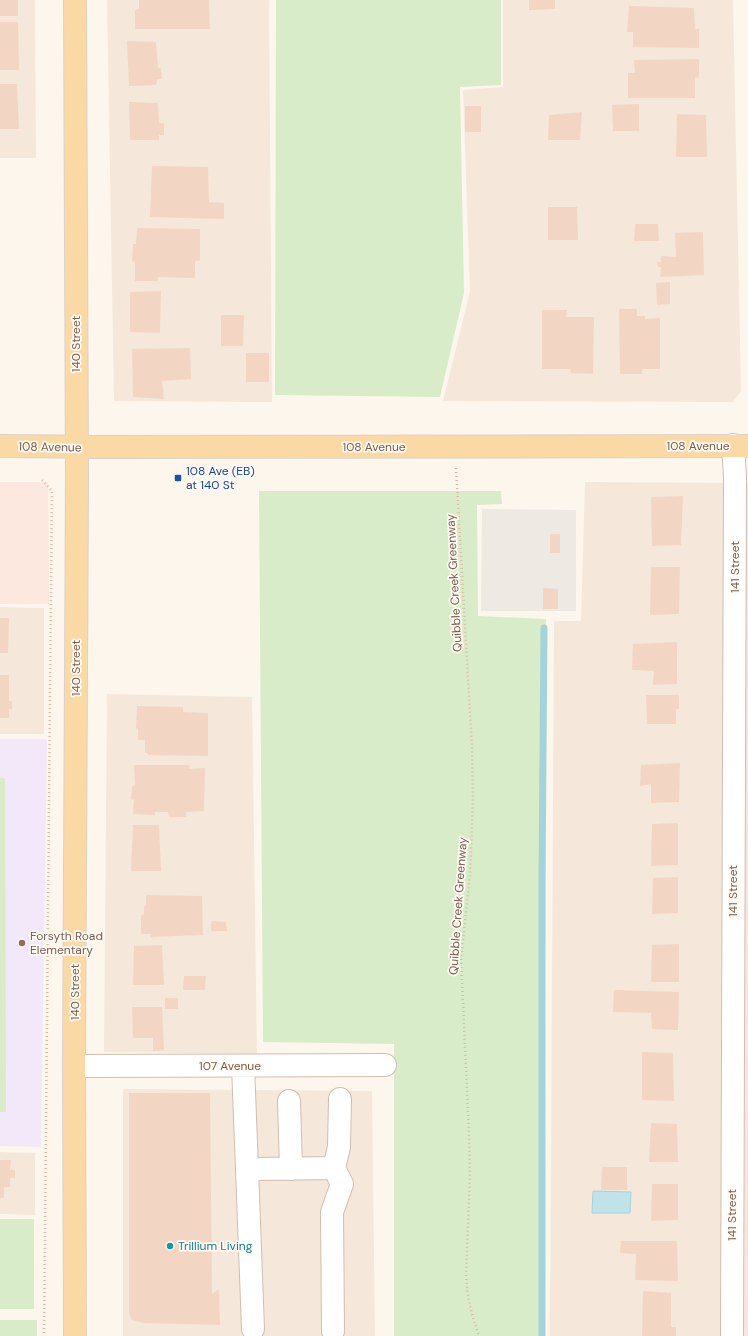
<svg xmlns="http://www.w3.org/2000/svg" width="748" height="1336" font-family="'DM Sans',sans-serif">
<rect width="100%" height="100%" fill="#fdf6ec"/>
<!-- residential -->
<path fill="#f5e8da" d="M0 0H35L36 158H0Z
M107 0H269L272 402 114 401Z
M503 0H733L741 391 733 402 443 401 470 291 463 90 503 87Z
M585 482 748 483V1336H550L554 621H581Z
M0 607 44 608V734H0Z
M107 694 252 697 257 1054 104 1052Z
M123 1089 372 1091 375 1336H123Z
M0 1152 35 1153V1215L0 1214Z"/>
<!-- commercial -->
<path fill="#fde8e0" d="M0 482H48L49 604H0Z"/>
<!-- industrial -->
<path fill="#efe9e4" d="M482 509 576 510V611H481Z"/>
<!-- education -->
<path fill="#f3e8fa" d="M0 739H47L41 1147 0 1146Z"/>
<!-- green -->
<path fill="#d8ecc9" d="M276 0H501V85L460 87 464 293 440 397 275 395Z
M259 491H501L502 504 477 505 478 616 546 619 544 1336H394V1044L263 1042Z
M0 778H5L6 1112H0Z
M0 1219H34V1309H0Z
M0 1320H37V1336H0Z"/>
<!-- water -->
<path fill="#bfe3e8" stroke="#a5d3da" d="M593 1191 631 1192 630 1213H592Z"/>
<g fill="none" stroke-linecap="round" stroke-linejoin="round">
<!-- stream -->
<path stroke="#a5d3da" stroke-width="7" d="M542 1336V881L544 628"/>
</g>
<!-- building -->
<path fill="#f3d5c3" d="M0 0H18V16H0Z
M139 0H209L210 29H135V10L139 9Z
M529 0H555V9L529 10Z
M629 6 694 8 695 29H699V48L633 47V32H627Z
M0 22H18L19 70H0Z
M127 41 156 42 158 68H161L162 79H157L156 85 129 86Z
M699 59V78L695 77V98H628V73H635L634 60Z
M0 84H17L19 129H0Z
M129 102 158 103 159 123H164V135H159V140H130Z
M639 104V131H613L612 105Z
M465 106H481V132H465Z
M582 112 580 140H548L549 115Z
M677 114 706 115 707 157H676Z
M152 166 208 167 209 202 224 203V219L150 217Z
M548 207H577L578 240H548Z
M635 224H658L659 241H634Z
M137 228 200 229V261H195V278L158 277V281H135V262L132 261 133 244H136Z
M703 232 704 275 660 277 661 267H658L657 262H661V256L676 257 675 233Z
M670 282V304L657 305 656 283Z
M161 291 160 333 130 332V292Z
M619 309H637V316H645V319L660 318V369H642V374H620Z
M542 310H567L566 317H594L593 374 570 373 571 369H542Z
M221 315H244L243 346H221Z
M190 348 191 379 162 381 164 399 133 397 132 349Z
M246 353H269V382H246Z
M683 496 681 545 652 546 651 497Z
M550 534H560V553H550Z
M651 567H680L679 614 650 615Z
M543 588 558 589V609H543Z
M0 618H9L8 653H0Z
M677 642V684L653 685 654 671 632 670 633 644Z
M0 675H9V701H12V709H9V718H0Z
M646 695H679V709H676V724H647Z
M137 706 183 707V712L208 713V756L148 755V753H145V740H138V729L136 728Z
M680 763 679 802 651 803V784L640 786 641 765Z
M134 765H190L189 769 205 768 204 811 186 812V817H169L168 812H155V815L133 814 134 799 131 800 132 787 135 785Z
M678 823V865L651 866 652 824Z
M133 825H159L161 871H131Z
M678 877V913L652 914 653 878Z
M146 895 202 896 203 935 151 937 150 934H141V915L144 914V906H146Z
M211 921 226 922 227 931H211Z
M679 944V982H651L652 945Z
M162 945 164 985H133L134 946Z
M184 976H206L205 990H183Z
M614 990 679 992 678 1030 652 1029 651 1013 613 1012Z
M165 998H178V1009H165Z
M132 1007H162L164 1050 153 1051V1038H133Z
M642 1052 673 1053 674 1101 642 1100Z
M129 1093H210L212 1294 219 1289 220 1325 144 1323 132 1320 129 1313Z
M651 1123 677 1124 678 1162H649Z
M0 1160H11L10 1170H15V1178H10V1187H4V1198H0Z
M602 1167H627V1190H601Z
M652 1184H678V1220L651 1221Z
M621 1241H677L678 1281 635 1280 636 1254 620 1253Z
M643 1291 671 1293V1327H676V1336H642Z"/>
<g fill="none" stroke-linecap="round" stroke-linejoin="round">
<defs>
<path id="minor" d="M74 1066 385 1065
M243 1066 247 1169 334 1168
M289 1101 291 1169
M247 1169 253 1329
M333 1331 332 1212 342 1184 334 1168 339 1147 340 1099
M732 1336 735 477 733 445"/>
<path id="major" d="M75 0 77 479 74 1066 75 1336
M0 446 114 447 748 446"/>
</defs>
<!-- minor casing -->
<use href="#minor" stroke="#d1beb0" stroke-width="24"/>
<!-- major casing -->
<use href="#major" stroke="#dad1cd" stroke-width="24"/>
<!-- path -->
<path stroke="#d9b8a5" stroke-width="2.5" stroke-dasharray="1 3" stroke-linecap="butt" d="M456 468 472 748 473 799 470 875 461 959 469 1133 470 1177 466 1273C467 1297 471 1313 479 1336
M42 480 52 491 44 1336"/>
<!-- minor -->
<use href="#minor" stroke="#fff" stroke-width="22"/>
<!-- major -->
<use href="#major" stroke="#fbd9a5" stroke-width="22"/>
</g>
<!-- markers -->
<rect fill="#1a4fb4" stroke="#fffaf3" stroke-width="1.5" x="174" y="474" width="8" height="8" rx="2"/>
<circle fill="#8d6e63" stroke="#fffaf3" stroke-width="1.5" cx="22" cy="943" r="4"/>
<circle fill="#0f9aa8" stroke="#fffaf3" stroke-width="1.5" cx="170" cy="1246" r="4"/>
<g text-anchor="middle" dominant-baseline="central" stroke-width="3.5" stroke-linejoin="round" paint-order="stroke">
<!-- street labels -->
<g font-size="12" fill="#7a5c4d" stroke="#fffaf3">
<text transform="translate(76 344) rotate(-90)">140 Street</text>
<text x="698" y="446">108 Avenue</text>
<text transform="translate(50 447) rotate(1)">108 Avenue</text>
<text x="374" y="447">108 Avenue</text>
<text transform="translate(735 567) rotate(-90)">141 Street</text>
<text transform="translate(454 583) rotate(-93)">Quibble Creek Greenway</text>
<text transform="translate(76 668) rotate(-90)">140 Street</text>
<text transform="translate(733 891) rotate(-90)">141 Street</text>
<text transform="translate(458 906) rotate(-86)">Quibble Creek Greenway</text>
<text transform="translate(75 992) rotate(-90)">140 Street</text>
<text x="230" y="1066">107 Avenue</text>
<text transform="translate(732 1215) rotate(-90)">141 Street</text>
</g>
<!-- transit labels -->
<g font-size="12" fill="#164399" stroke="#fffaf3" text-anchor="start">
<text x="186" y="471">108 Ave (EB)<tspan x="186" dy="14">at 140 St</tspan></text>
</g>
<!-- education labels -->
<g font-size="12" fill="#785e54" stroke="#fffaf3" text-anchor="start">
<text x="30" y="936">Forsyth Road<tspan x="30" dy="14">Elementary</tspan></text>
</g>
<!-- culture labels -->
<g font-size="12" fill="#0d838f" stroke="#fffaf3" text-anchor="start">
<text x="178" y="1246">Trillium Living</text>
</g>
</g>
</svg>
